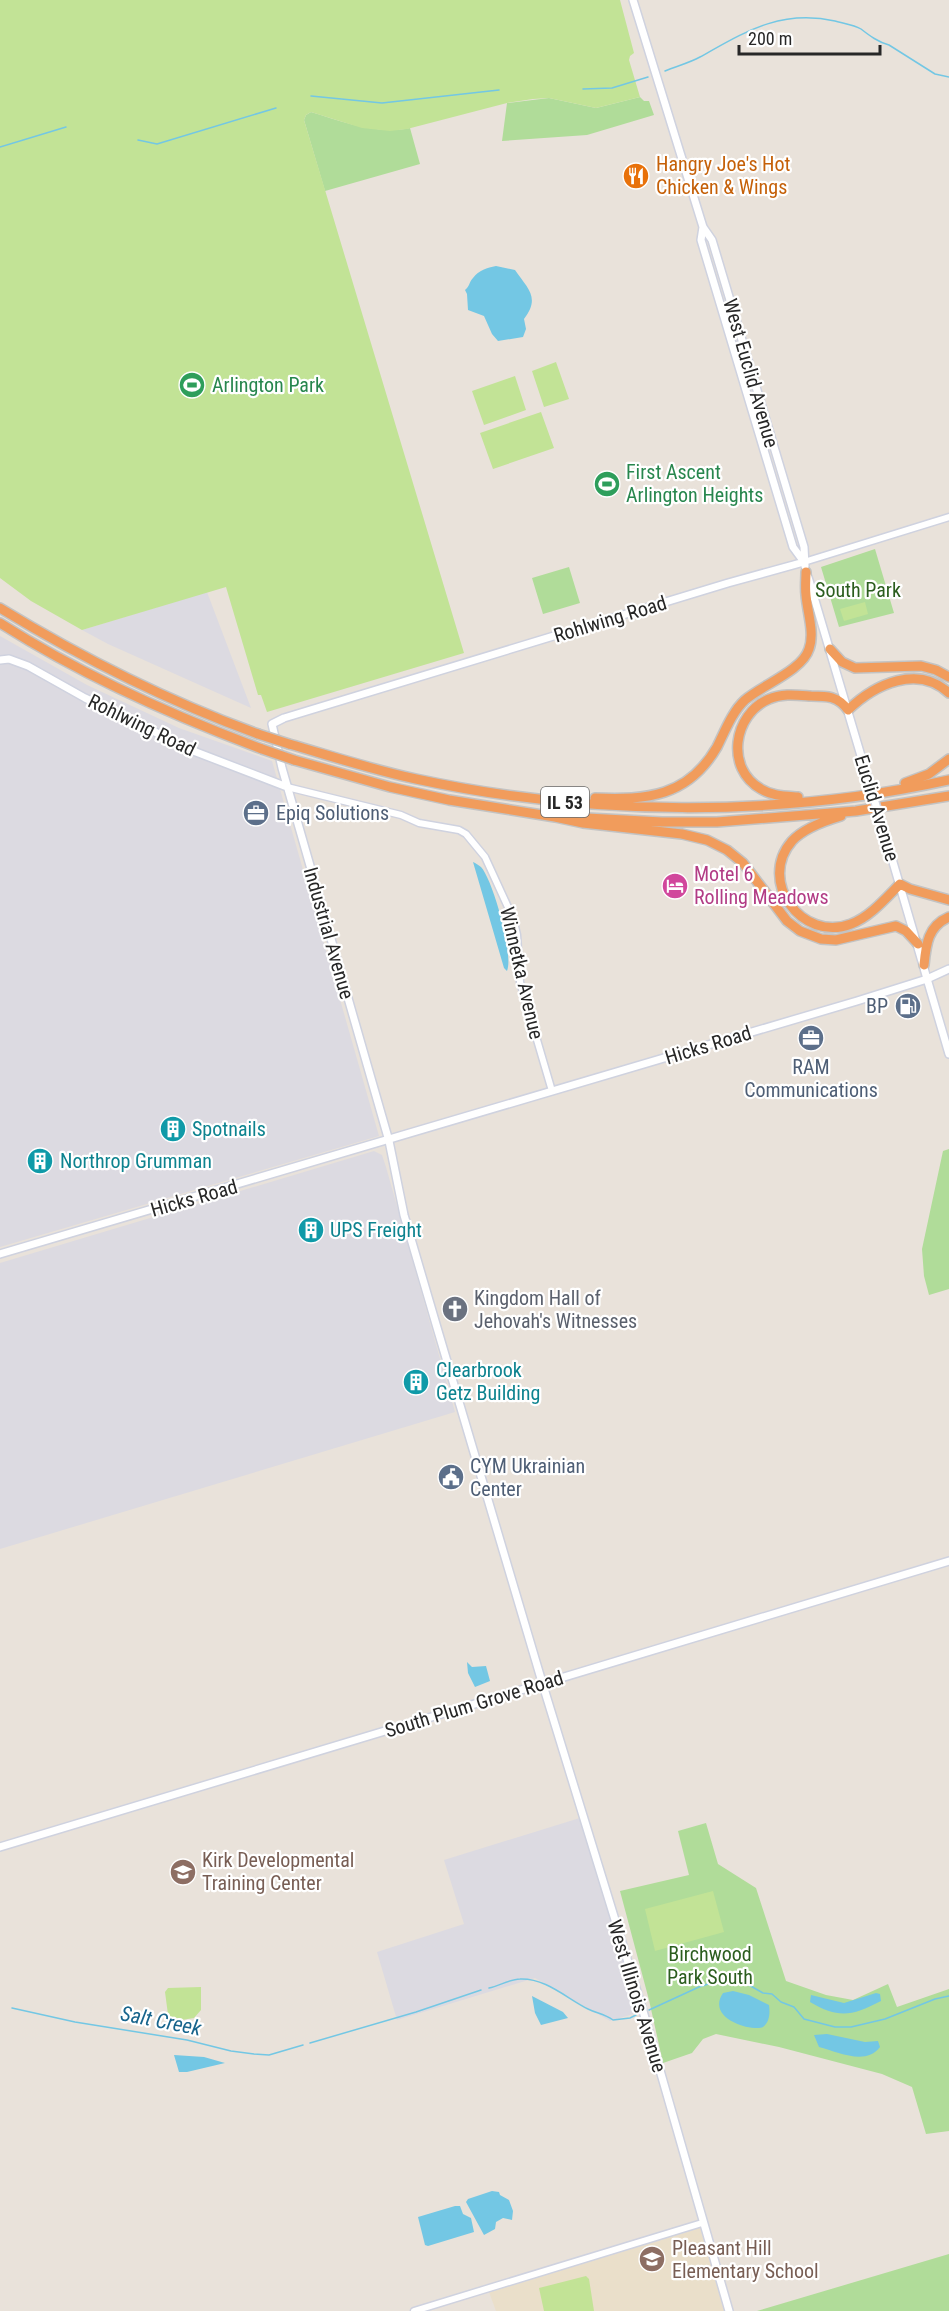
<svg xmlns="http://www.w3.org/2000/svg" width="949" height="2311" font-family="'Roboto Condensed',sans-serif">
<rect width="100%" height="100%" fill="#e9e2da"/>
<!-- industrial -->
<path fill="#dcdae1" d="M207 592 251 708 108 644 82 630Z
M0 636 87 685 179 728 272 761 379 1136 0 1247Z
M374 1151 382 1155 386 1167 455 1412 0 1549V1263Z
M583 1817 643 2011 610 2021 535 1978 397 2020 377 1952 464 1924 444 1860Z"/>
<!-- education -->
<path fill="#eadfca" d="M700 2227 725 2311H496L489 2292Z"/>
<!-- green -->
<path fill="#b0dc99" d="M640 97 644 101H649L654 115 587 135 502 141 507 103 549 98 596 108Z
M311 112C344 122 376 135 410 128L420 164 325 191 304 120 306 115Z
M875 549 894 613 839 627 821 567Z
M569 567 580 603 543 614 532 578Z
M949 1149V1289L929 1295 924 1276 922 1249 943 1151Z
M706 1823 718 1864 756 1888 786 1981 826 1995 853 2000 888 1984 897 2007 949 1989V2131L926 2134 912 2087 882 2074 779 2047 716 2034 703 2039 692 2053 663 2063 649 2000 620 1891 689 1875 678 1831Z
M949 2254V2311H757Z"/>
<!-- pitch -->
<path fill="#c2e396" d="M0 0H620L634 53 630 56 629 60 640 97 596 108 549 98 533 99 507 103 407 129 390 131 362 128 311 112 306 115 304 120 464 653 267 712 261 695H258L226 587 82 630 31 601 0 578Z
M556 362 569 399 544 407 532 371Z
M515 376 526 410 484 425 472 391Z
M541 412 554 448 493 469 480 433Z
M865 602 868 614 844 621 840 609Z
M713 1891 724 1932 655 1951 645 1909Z
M201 1987V2010L194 2018 169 2022 165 1992 168 1988Z
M586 2276 589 2279 594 2311H544L539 2288Z"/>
<!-- water -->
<path fill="#73c7e4" d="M496 266 515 270C527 288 541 297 524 319L526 329 523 337 498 341 492 334 484 316 468 310 467 294 465 290C470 286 469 282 473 278 479 270 487 268 496 266Z
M473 862C476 863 478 865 481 867 493 880 514 955 507 971L504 968Z
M467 1662 472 1667 486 1666 490 1681 475 1687 468 1673Z
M733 1991 749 1995 769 2005C770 2012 770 2022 763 2027 755 2032 705 2020 723 1993Z
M876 1993 880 1994 881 2001C852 2016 839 2019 810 2002L811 1995 844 2003Z
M532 1996 563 2012 568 2018 541 2025 535 2013Z
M827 2034 865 2042 878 2041 880 2047C866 2066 838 2052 819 2047L814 2035Z
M174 2055 204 2057 225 2063 187 2072H179Z
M492 2191 499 2192 500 2195 509 2200 513 2211 512 2220 503 2218 496 2222 495 2229 484 2235 466 2202 468 2199Z
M455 2206H460L463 2214 471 2218 474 2232 428 2246 425 2245 418 2217Z"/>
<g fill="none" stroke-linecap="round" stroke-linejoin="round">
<!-- stream -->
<path stroke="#73c7e4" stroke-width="1.5" d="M665 71C677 66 689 63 700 57 745 32 780 9 835 21 842 23 855 25 861 29 870 36 878 42 889 45L935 74 949 77
M583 89 612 88 648 77
M311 96 382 103 499 90
M138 140 157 144 276 108
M0 147 66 127
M489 1988C499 1986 510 1979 520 1979 546 1978 566 1998 588 2009 596 2013 605 2014 613 2020L630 2018 636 2015
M12 2008 75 2022 187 2040 231 2051 254 2054 269 2055 303 2045
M649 2010 699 1987 733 1976 763 1993 772 1994 781 2002 794 2007 804 2019 835 2027H851L885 2019 935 1999 949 1996
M310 2043 416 2012 481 1990"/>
<defs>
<path id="tertiary" d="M804 562 949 517
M287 787 401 815 419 823 459 830 466 834 485 857 513 918 517 935 520 982 552 1091
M414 2311 702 2223"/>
<path id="secondary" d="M633 0 703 227 712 240 804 547 805 566
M703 227 701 240 793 547 804 562
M808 577 867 776
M0 660 9 659 28 666 85 698 196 752 287 787
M883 828 949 1054
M0 1254 857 1001 927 979 949 969
M0 1847 949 1561
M729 2311 643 2011 542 1682 438 1331 404 1215 389 1141 282 768 272 724 284 718 728 583 804 562"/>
<path id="motorway" d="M0 608C82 658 168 701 258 734
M0 623C83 676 171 715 262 749
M830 649 842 662 855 668 921 666 936 670 949 677
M289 744C331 756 373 770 416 779 588 816 777 818 949 780
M294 760 390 787 449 800 555 817 583 823 682 834 707 840 727 850 743 863 787 921 800 931 821 939 836 940 896 926 906 931 918 944
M905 783 929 774 949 759
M798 797C785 796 772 796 761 789 725 769 733 714 769 699 782 693 797 695 811 696 827 696 838 696 848 710 875 684 918 664 949 693
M595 798C647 800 688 797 717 747 725 731 732 712 745 700 762 685 802 671 809 649 815 633 807 611 806 595 805 587 806 579 806 572
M841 816C824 821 804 828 792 841 757 881 802 943 851 924 870 917 886 898 900 884L910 889 949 900
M587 818 662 822H717L856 811 949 796
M924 965C926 944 928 926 949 917"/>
</defs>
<!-- tertiary casing -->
<use href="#tertiary" stroke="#cfd2df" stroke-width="9"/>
<!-- secondary casing -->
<use href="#secondary" stroke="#cfd2df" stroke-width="10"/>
<!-- motorway casing -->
<use href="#motorway" stroke="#c3c3c3" stroke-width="12"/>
<!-- tertiary -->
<use href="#tertiary" stroke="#fff" stroke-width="6"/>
<!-- secondary -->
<use href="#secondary" stroke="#fff" stroke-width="7"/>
<!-- motorway -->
<use href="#motorway" stroke="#f19c5c" stroke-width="9"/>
<defs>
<path id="secondary-bridge" d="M867 776 883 828"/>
<path id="motorway-bridge" d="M258 734 289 744
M262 749 294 760"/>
</defs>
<!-- secondary-bridge casing -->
<use href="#secondary-bridge" stroke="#cfd2df" stroke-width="10" stroke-linecap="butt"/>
<!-- motorway-bridge casing -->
<use href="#motorway-bridge" stroke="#c3c3c3" stroke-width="12" stroke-linecap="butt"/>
<!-- secondary-bridge -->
<use href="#secondary-bridge" stroke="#fff" stroke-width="7"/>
<!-- motorway-bridge -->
<use href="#motorway-bridge" stroke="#f19c5c" stroke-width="9"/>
</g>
<!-- icons -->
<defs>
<symbol id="restaurant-disc" viewBox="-11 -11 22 22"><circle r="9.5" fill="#e8710a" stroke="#fff"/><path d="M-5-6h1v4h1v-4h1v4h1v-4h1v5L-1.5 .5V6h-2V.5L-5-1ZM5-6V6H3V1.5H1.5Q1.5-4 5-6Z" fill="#fff"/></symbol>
<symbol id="stadium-disc" viewBox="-11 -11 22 22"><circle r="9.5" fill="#2e9e5b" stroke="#fff"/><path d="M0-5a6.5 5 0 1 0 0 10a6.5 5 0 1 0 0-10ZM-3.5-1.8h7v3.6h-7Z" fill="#fff"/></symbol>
<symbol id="office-disc" viewBox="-11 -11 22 22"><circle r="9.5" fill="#5c6f8a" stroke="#fff"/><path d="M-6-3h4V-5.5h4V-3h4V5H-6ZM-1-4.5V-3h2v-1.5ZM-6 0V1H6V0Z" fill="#fff"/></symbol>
<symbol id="hotel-disc" viewBox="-11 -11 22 22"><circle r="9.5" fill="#d1479c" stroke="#fff"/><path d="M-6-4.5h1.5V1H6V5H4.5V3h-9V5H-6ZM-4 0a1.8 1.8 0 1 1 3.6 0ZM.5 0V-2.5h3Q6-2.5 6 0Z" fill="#fff"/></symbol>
<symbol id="fuel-disc" viewBox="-11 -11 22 22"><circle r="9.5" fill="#5c6f8a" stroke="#fff"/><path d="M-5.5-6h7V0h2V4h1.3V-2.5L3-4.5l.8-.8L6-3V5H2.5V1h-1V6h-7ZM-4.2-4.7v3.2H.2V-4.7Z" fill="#fff"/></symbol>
<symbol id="building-disc" viewBox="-11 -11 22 22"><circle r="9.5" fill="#0f9aa8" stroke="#fff"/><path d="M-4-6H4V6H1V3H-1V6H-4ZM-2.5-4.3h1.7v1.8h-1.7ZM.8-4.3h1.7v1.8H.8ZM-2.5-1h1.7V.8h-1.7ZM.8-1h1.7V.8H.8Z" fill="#fff"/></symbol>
<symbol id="church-disc" viewBox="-11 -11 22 22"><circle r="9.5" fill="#6b7280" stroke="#fff"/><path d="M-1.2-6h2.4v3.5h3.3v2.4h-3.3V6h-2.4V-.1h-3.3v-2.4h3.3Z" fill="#fff"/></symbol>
<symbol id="civic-disc" viewBox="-11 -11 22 22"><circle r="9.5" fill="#5c6f8a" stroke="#fff"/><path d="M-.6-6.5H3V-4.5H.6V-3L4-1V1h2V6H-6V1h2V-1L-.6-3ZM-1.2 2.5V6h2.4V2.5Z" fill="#fff"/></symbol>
<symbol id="school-disc" viewBox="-11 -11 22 22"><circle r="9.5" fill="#8d6e63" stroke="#fff"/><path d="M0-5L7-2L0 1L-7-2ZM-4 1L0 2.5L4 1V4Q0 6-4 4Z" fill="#fff"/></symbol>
</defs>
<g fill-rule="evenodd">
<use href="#restaurant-disc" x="621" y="161" width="30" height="30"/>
<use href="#stadium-disc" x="177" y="370" width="30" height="30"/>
<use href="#stadium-disc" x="592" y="469" width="30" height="30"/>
<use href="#office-disc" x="241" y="798" width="30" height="30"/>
<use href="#hotel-disc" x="660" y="871" width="30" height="30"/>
<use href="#fuel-disc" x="893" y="991" width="30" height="30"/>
<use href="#office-disc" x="796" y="1023" width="30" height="30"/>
<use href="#building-disc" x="158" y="1114" width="30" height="30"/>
<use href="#building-disc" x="25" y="1146" width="30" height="30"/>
<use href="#building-disc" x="296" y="1215" width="30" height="30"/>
<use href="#church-disc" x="440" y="1294" width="30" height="30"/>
<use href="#building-disc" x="401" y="1367" width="30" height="30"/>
<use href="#civic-disc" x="436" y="1462" width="30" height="30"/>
<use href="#school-disc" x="168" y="1857" width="30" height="30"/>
<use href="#school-disc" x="637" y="2244" width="30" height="30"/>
</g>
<g text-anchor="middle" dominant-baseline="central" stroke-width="4.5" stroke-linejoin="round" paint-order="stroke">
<!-- shield labels -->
<rect fill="#fff" stroke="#686868" stroke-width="1.5" x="541" y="787" width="48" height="30" rx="4.5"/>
<g font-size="18" font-weight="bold" fill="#272727">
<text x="565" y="802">IL 53</text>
</g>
<!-- food labels -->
<g font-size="20" fill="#c56008" stroke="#fff" text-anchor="start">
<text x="656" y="164">Hangry Joe's Hot<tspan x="656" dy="23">Chicken &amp; Wings</tspan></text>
</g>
<!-- street labels -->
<g font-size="20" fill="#272727" stroke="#fff">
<text transform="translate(751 373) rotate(74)">West Euclid Avenue</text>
<text transform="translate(610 619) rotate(-17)">Rohlwing Road</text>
<text transform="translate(142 725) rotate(26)">Rohlwing Road</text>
<text transform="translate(877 808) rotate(73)">Euclid Avenue</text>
<text transform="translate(329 933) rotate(74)">Industrial Avenue</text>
<text transform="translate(522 973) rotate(77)">Winnetka Avenue</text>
<text transform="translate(708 1045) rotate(-17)">Hicks Road</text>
<text transform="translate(194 1198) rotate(-16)">Hicks Road</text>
<text transform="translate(474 1704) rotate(-17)">South Plum Grove Road</text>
<text transform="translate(637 1996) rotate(73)">West Illinois Avenue</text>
</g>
<!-- leisure labels -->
<g font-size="20" fill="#27864d" stroke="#fff" text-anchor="start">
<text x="212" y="385">Arlington Park</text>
<text x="626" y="472">First Ascent<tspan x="626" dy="23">Arlington Heights</tspan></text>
</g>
<!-- park labels -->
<g font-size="20" fill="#2b5d1e" stroke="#fff">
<text x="858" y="590">South Park</text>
<text x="710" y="1954">Birchwood<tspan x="710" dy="23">Park South</tspan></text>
</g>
<!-- service labels -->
<g font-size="20" fill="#4e5e75" stroke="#fff" text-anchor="start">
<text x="276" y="813">Epiq Solutions</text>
<text x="888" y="1006" text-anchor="end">BP</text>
<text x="811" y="1067" text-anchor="middle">RAM<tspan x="811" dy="23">Communications</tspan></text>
<text x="470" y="1466">CYM Ukrainian<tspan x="470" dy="23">Center</tspan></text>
</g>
<!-- hotel labels -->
<g font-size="20" fill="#b23c85" stroke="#fff" text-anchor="start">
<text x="694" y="874">Motel 6<tspan x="694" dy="23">Rolling Meadows</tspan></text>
</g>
<!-- culture labels -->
<g font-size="20" fill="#0d838f" stroke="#fff" text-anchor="start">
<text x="192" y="1129">Spotnails</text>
<text x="60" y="1161">Northrop Grumman</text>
<text x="330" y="1230">UPS Freight</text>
<text x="436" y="1370">Clearbrook<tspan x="436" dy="23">Getz Building</tspan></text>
</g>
<!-- worship labels -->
<g font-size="20" fill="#5b616d" stroke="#fff" text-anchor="start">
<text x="474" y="1298">Kingdom Hall of<tspan x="474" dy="23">Jehovah's Witnesses</tspan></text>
</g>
<!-- education labels -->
<g font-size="20" fill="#785e54" stroke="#fff" text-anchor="start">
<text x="202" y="1860">Kirk Developmental<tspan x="202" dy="23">Training Center</tspan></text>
<text x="672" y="2248">Pleasant Hill<tspan x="672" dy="23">Elementary School</tspan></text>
</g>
<!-- water labels -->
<g font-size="21" font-style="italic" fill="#17648c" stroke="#fff">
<text transform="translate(161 2021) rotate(11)">Salt Creek</text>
</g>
</g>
<!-- scale -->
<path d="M739 45v9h141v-9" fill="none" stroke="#272727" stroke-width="3"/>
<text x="748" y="45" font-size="18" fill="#272727" stroke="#ffffff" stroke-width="4.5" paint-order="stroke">200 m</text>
</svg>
